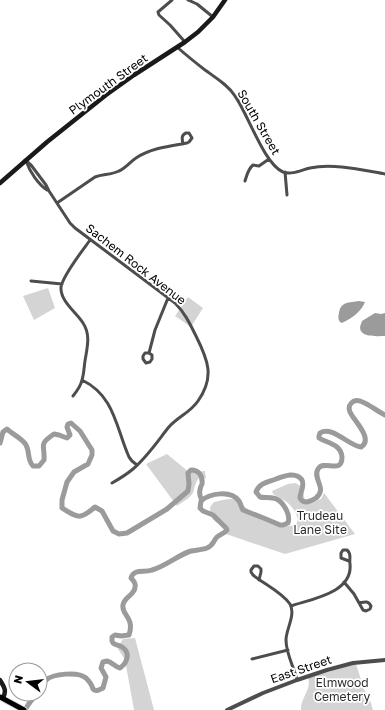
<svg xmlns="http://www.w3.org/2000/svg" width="385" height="710" font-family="'Golos Text',sans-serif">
<rect width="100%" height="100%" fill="#fff"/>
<!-- green -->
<path fill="#d4d4d4" d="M48 288 55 308 34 320 23 296Z
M188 297 203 308 191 327 175 316Z
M167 454 190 473 205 471 206 479 204 477H200C195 482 195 487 193 493 189 499 182 502 177 506L146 464Z
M295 483C304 486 303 493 305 501L310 503 321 499 324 493 355 534 285 554 223 533 225 530 224 527C213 520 211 521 210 507L214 502C220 501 229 497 235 500 241 502 245 508 250 511 261 519 275 526 289 526 305 525 295 510 289 504 285 500 278 497 273 494L272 491 288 484Z
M135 638 154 710H134L125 660 118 649 117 647 120 644 123 639Z
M356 664 364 689 371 703 373 710H301C300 698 312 690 308 678Z"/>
<!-- water -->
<path fill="#9b9b9b" d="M359 301 365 302C362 311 351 319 342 323L340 322C338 319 338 317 339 313 341 301 349 303 359 301Z
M375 313 381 314 385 313V336C378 336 361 338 360 328 360 326 361 324 362 321Z"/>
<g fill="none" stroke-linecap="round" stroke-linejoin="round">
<!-- river -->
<path stroke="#9b9b9b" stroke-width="5" d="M0 443 3 432 7 429C12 434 23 439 26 445 30 452 27 460 33 466H39L44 460C45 444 38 445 54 434L59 435 67 438 70 435 67 427 68 424 71 423 80 431 92 450V455L88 464 74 472 67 482 62 500V508C78 518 80 520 95 507L102 511 113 531 119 534 127 533 167 509 188 491 189 484 188 473 191 470C199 470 203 476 202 484 201 486 200 488 200 490 199 494 200 497 202 500
M40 688C42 686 43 682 46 680 53 674 78 671 86 678 89 681 92 685 93 689 96 692 99 690 103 688L106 677 101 668 103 662 107 661C112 662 115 667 120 668 127 663 131 653 122 647 119 645 115 645 113 643L112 641V637L115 635 121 636 129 635C135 617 121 615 123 605 124 597 135 595 135 587 136 584 133 580 131 578 134 568 144 573 152 570 166 566 178 555 191 551 196 550 202 550 207 548 214 545 213 541 217 537 220 534 224 534 227 530L226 528 213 515 203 511 200 508 201 501C210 493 231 490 239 501 241 504 241 507 243 510L266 519 280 525H283L288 523C291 514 282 499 273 498 269 497 264 498 260 497L256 492C259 483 268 482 276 479 284 476 296 471 302 480 305 486 300 492 300 498 302 501 303 502 307 502 311 501 313 500 316 498 328 488 312 479 318 469 324 459 342 475 342 457 341 444 327 443 319 438V436L320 433C332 425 349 446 361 447 374 439 354 421 350 412 347 405 353 399 360 401 369 404 377 411 385 415
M25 710 28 705 36 694"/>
<defs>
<path id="primary" d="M0 697 24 710"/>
</defs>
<!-- primary casing -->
<use href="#primary" stroke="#dbdbdb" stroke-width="7"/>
<!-- minor -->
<path stroke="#4d4d4d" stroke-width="3" d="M172 0 158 12 159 15 170 25 185 42
M188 0 197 4 213 17
M177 47C186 55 196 63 205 70 216 78 228 85 235 96 248 114 264 164 283 172 293 175 301 170 310 168 333 163 362 170 385 174
M25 160 31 165 46 185 49 191 70 223 75 228 175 303C185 313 190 324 196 336 208 360 215 377 198 401 190 413 177 417 168 428 157 442 147 457 133 469 126 475 119 479 112 483
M26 161C30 172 38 184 47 190
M285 172 287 195
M245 181C247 175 248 169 253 165L259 166 269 159
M57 203 95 177C103 174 111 175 119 171 126 168 130 162 136 158 151 148 170 146 187 143L189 142 192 138 189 133H186C181 135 182 139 183 144
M31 281 62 284
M149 353 152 355V359L150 362 146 363 143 359V356L145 353H149L155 330 168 298
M82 380C115 396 116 428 129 457L132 461 137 465
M73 396C77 391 81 385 82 380 84 374 84 367 85 361 87 348 91 335 83 323 76 312 60 301 61 287 63 275 83 250 90 240
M259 580 261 572V569L258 566H254L251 570V572L253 575C264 584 282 592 290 604 296 615 286 629 286 640 286 654 294 667 297 680
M344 582 354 594 363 610 366 611 370 609 371 606C368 600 364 602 359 603
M291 606C311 599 353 593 350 564 349 558 352 554 347 550H343L341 553V558L349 561
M252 659 288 650"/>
<!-- tertiary -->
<path stroke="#4d4d4d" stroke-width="4" d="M227 710 263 693 297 680 327 670 353 663 385 660"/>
<!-- secondary -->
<path stroke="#1a1a1a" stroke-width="4.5" d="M0 183 47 142 106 95 134 75 185 42 198 32 213 17 225 0
M0 680C4 687 7 690 3 698"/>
<!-- primary -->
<use href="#primary" stroke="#000" stroke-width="5"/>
</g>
<g text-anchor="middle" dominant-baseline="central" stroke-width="3.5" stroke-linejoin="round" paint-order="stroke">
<!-- street labels -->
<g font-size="12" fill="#000" stroke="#fff">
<text transform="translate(108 84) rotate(-36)">Plymouth Street</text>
<text transform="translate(259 122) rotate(60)">South Street</text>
<text transform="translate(136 264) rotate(38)">Sachem Rock Avenue</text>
<text transform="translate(301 669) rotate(-19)">East Street</text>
</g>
<!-- park labels -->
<g font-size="12" fill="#2b2b2b" stroke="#fff">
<text x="320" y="515">Trudeau<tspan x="320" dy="14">Lane Site</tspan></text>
<text x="342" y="682">Elmwood<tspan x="342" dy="14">Cemetery</tspan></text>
</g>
</g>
<!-- north arrow -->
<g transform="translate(28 682) rotate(285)"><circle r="19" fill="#ffffff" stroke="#999999"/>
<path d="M0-3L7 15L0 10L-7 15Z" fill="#000000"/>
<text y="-6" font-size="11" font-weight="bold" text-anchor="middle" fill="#000000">N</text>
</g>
</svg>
